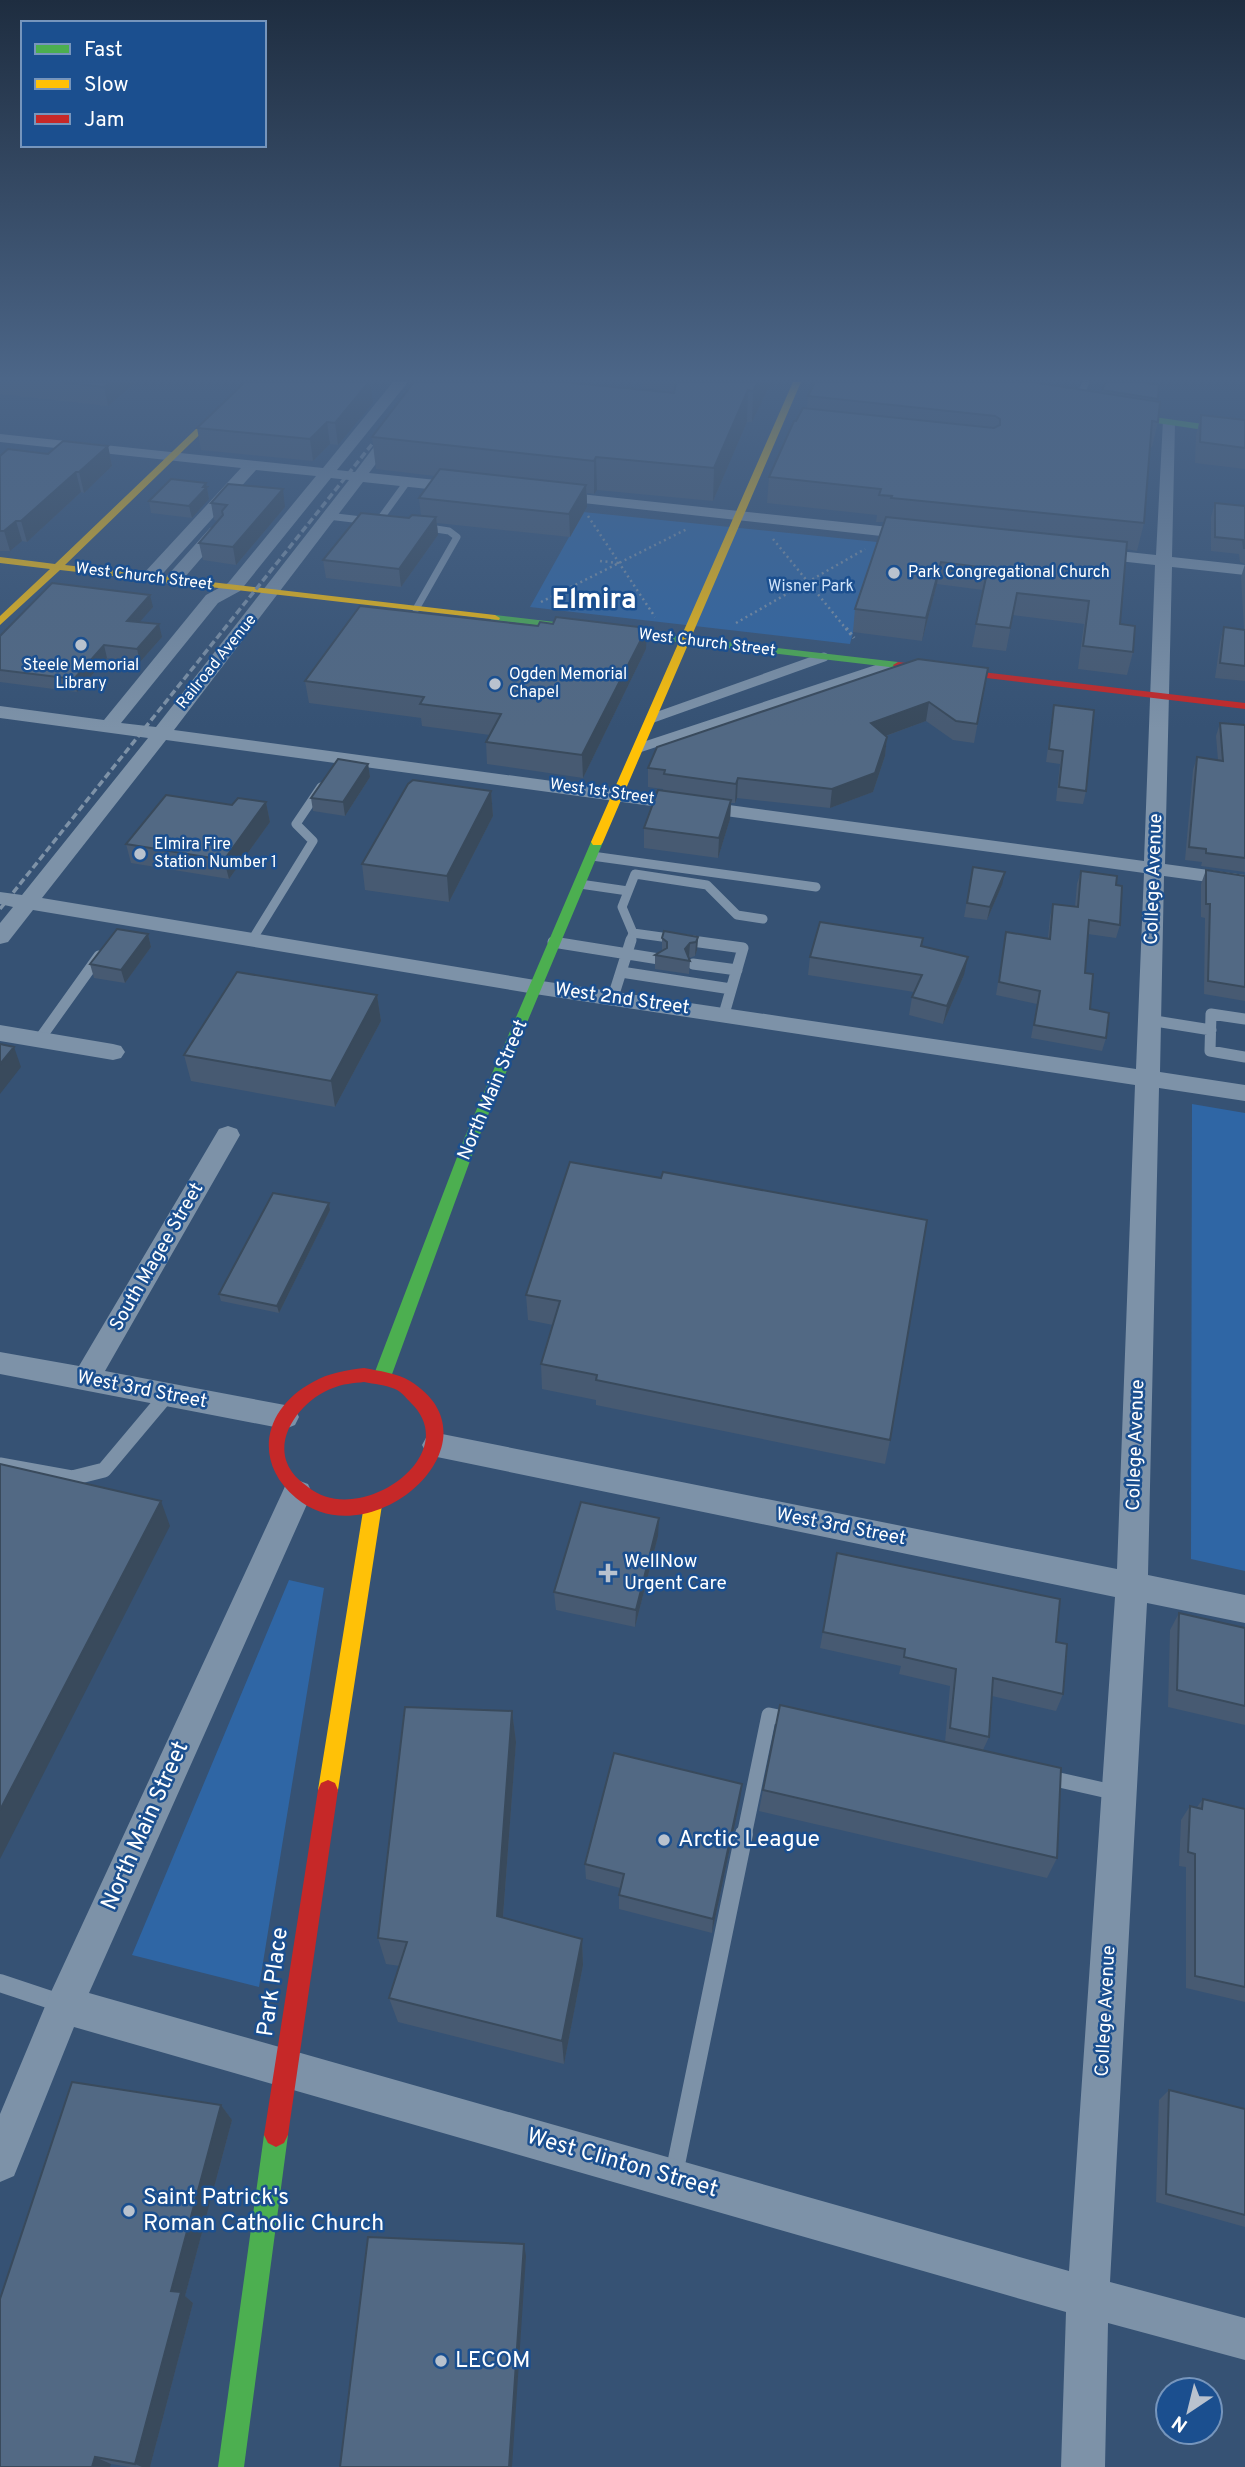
<svg xmlns="http://www.w3.org/2000/svg" width="1245" height="2467" font-family="Overpass,sans-serif">
<rect width="100%" height="100%" fill="#365274"/>
<!-- green -->
<path fill="#2f66a5" d="M583 512 877 542 850 644 530 607Z
M1192 1104 1245 1113V1571L1191 1559Z
M289 1580 324 1588 259 1987 132 1955Z"/>
<g fill="none" stroke-linecap="round" stroke-linejoin="round">
<!-- path-far1 -->
<path stroke="#7d92a8" stroke-width="2.5" stroke-dasharray="2 3.5" stroke-linecap="butt" d="M588 516 655 617
M773 539 847 630
M600 561 618 563
M807 581 837 585
M541 602 687 529
M736 623 865 549"/>
<!-- path -->
<path stroke="#7d92a8" stroke-width="3.5" stroke-dasharray="2.5 3.5" stroke-linecap="butt" d="M846 628 854 638"/>
<!-- lane-far4 -->
<path stroke="#7d92a8" stroke-width="7" d="M1076 404 1086 382
M328 516 370 521
M378 522 407 482
M416 609 457 537 449 531 423 527"/>
<!-- lane-far3 -->
<path stroke="#7d92a8" stroke-width="9" d="M653 718 824 657
M639 748 887 666
M592 856 816 887
M580 884 628 891
M633 933 622 907 635 874 707 885 737 915 763 919
M252 940 313 841 296 824 321 787
M630 942 633 933 698 942"/>
<!-- lane-far2 -->
<path stroke="#7d92a8" stroke-width="11" d="M685 940 743 948 724 1014
M553 942 659 959
M693 964 737 970
M621 972 731 989
M613 997 631 940
M1245 1019 1211 1014 1210 1051 1245 1057
M1149 1020 1211 1030
M39 1040 99 956"/>
<!-- lane-far1 -->
<path stroke="#7d92a8" stroke-width="15" d="M0 1465 72 1478 104 1470 167 1395
M1046 1777 1117 1793
M744 1836 769 1715 792 1720"/>
<!-- lane -->
<path stroke="#7d92a8" stroke-width="18" d="M0 1983 63 2004
M674 2174 744 1834"/>
<!-- street -->
<path fill="#7d92a8" fill-rule="evenodd" d="M393 382H408L337 470 355 472 423 382H437L369 473 465 483 473 488 465 493 363 482 174 730 1144 861 1155 565 1091 558 1083 553 1091 548 1156 555 1163 420 1168 419 1175 423 1172 557 1245 565V575L1172 567 1165 864 1245 875V887L1164 876 1160 1072 1245 1085V1101L1159 1088 1148 1575 1245 1595V1623L1147 1603 1110 2282 1245 2318V2360L1108 2323 1105 2467H1061L1066 2312 74 2027 14 2176 0 2182V2114L51 1992 282 1493 286 1484 297 1480 308 1484 312 1493 89 1993 1069 2271 1115 1597 437 1457 427 1454 422 1445 427 1436 437 1433 1117 1569 1135 1085 535 994 33 910 8 942 0 944V923L13 907 0 904V892L22 895 148 738 0 718V706L104 720 206 595 228 583 316 476 256 470 156 581 150 582 142 577 144 573 241 468 0 442V434L323 468ZM331 478 349 480 156 727 121 723 218 603 240 591ZM166 740 1144 873 1136 1069 535 980 42 898Z
M552 491 917 530 925 535 917 540 547 499 544 496Z
M216 526 224 531 222 534 179 584H167L165 580 167 576 210 528Z
M0 1025 113 1044 121 1046 125 1052 121 1058 113 1060 0 1041Z
M228 1126 237 1129 240 1135 105 1371 285 1405 295 1409 299 1417 295 1425 285 1429 0 1374V1352L79 1366 219 1129Z"/>
<!-- fast -->
<path fill="#4caf50" fill-rule="evenodd" d="M1105 410 1245 430V436L1102 415V411Z
M495 615 898 662 903 665 898 668 491 620 490 618Z
M597 838 603 842 478 1139 391 1377 388 1382 382 1384 376 1382 373 1377 464 1139 591 842Z
M276 2123 284 2127 288 2135 244 2467H218L264 2135 268 2127Z"/>
<!-- slow -->
<path fill="#ffc107" fill-rule="evenodd" d="M245 382H254L65 565 495 615 500 618 499 620 60 570 0 625V616L50 569 0 563V557L55 564Z
M793 382H801L603 842 601 845H593L591 842Z
M373 1497 379 1500 382 1505 338 1790 335 1797 328 1800 321 1797 318 1790 364 1505 367 1500Z"/>
<!-- jam -->
<path fill="#c62828" fill-rule="evenodd" d="M898 662 1245 703V709L894 667 893 665Z
M364 1368C379 1371 397 1373 410 1381 507 1441 370 1561 296 1498 252 1461 264 1408 313 1382 328 1373 347 1370 364 1368ZM364 1382C374 1384 386 1385 395 1389 402 1392 406 1398 411 1403 465 1455 359 1529 308 1487 302 1482 296 1478 292 1472 269 1440 302 1399 333 1388 342 1384 354 1383 364 1382Z
M328 1780 335 1783 338 1790 288 2135 284 2143 276 2147 268 2143 264 2135 318 1790 321 1783Z"/>
<!-- rail -->
<path stroke="#7e92a7" stroke-width="3.5" stroke-dasharray="7 3.5" stroke-linecap="butt" d="M0 909 385 428"/>
</g>
<!-- wall -->
<path fill="#475a72" d="M0 382H135L108 406 0 394Z
M643 382H771L752 422H747L713 501 597 490 594 494 587 493V507L570 537 437 523 438 535 401 587 326 578 323 560 409 518 421 516 419 498 435 476 376 469 372 437 674 393 642 387Z
M1159 385 1157 402 1158 422 1152 447H1150L1144 523 1137 551 1126 549 1120 624 1133 652 1127 675 1078 669 1084 624 1013 615 1006 651 972 647 983 590 937 584 922 641 853 632 855 609 884 522H876L877 515 767 503 769 477 796 421 807 409 808 396 1101 393 1102 390Z
M373 403 338 445 330 444 313 461 201 450 197 428Z
M1245 414V469L1195 463 1196 436 1201 415 1244 420Z
M108 446 112 466 84 493 81 492 27 542 22 541 10 551H0V456L48 454Z
M206 483 209 499 192 518 151 513 149 501Z
M211 503 285 507 236 565 203 560 199 543 218 521 214 520Z
M1215 503 1245 506V681L1215 678 1220 642 1224 627 1244 630 1241 577 1245 564 1240 562 1239 554 1211 551V517Z
M153 607 139 622 162 637 140 662 107 658 77 692 0 682V636Z
M646 649 583 778 487 764 486 742 490 735 422 726 421 718 309 703 305 681Z
M988 668 974 743 953 740 926 721 886 736 887 737 885 756 873 792 830 808 737 798 735 803H731L730 819 718 858 644 848V828L663 791V789L648 787V768Z
M1054 705 1086 791 1083 804 1056 801 1060 764 1046 762Z
M1220 723 1245 725V872L1201 866 1202 862 1185 860 1193 770 1197 757 1218 760 1216 736Z
M368 764 370 777 345 816 313 811 311 798Z
M491 791 493 816 449 902 365 890 362 864Z
M266 802 270 822 229 879 131 863 126 844 232 805Z
M973 867 1002 885 987 920 964 917Z
M1206 870 1245 876V1001L1204 994 1205 918 1201 917V884Z
M1081 871 1116 885 1120 925 1116 938 1088 934 1085 973 1090 1009 1106 1038 1102 1051 1031 1038 1037 1004 996 995 1006 933 1048 938 1050 917 1053 904 1075 907 1077 884Z
M148 934 151 947 125 983 94 978 90 964Z
M698 937 697 950 695 956 689 958 690 961 689 974 655 969V955L662 951V938Z
M922 946 964 975 943 1024 909 1015 912 997 914 992 808 975 810 957Z
M377 995 381 1021 335 1107 191 1081 184 1055Z
M570 1162 890 1440 885 1464 596 1405V1400L542 1389 541 1364 553 1325 528 1320 526 1295Z
M329 1203 330 1210 279 1313 221 1301 219 1294Z
M658 1536 635 1627 556 1610 554 1592Z
M837 1553 1056 1642 1063 1694 1056 1711 992 1696 989 1737 983 1750 1057 1858 1047 1878 759 1811 763 1790 945 1742 950 1686 899 1674 901 1666 820 1648Z
M1179 1613 1245 1628V1725L1168 1707 1170 1630Z
M512 1711 516 1742 503 1918 582 1939 583 1965 564 2064 398 2022 389 1998 400 1966 386 1964 378 1938Z
M1203 1799 1245 1809V2002L1186 1988V1867L1179 1866 1181 1820 1190 1806 1197 1807Z
M740 1800 712 1933 619 1909V1895L620 1888 586 1879 585 1864Z
M1169 2090 1245 2109V2227L1156 2202 1159 2100Z
M221 2105 232 2120 185 2296 193 2303 150 2467H130L111 2464 0 2467Z"/>
<!-- shaded-wall -->
<path fill="#394a5c" d="M109 382 135 383 108 406 104 387Z
M369 382H370L373 403 338 445 335 423Z
M758 382H771L752 422 753 391Z
M748 390 747 422 713 501 714 468Z
M327 422 330 444 313 461 310 439Z
M108 446 112 466 84 493 79 472Z
M596 457 597 490 594 494V461Z
M76 472 81 492 27 542 21 521Z
M206 483 209 499 192 518 189 506Z
M586 485 587 507 570 537 569 514Z
M283 489 285 507 236 565 233 547Z
M436 517 438 535 401 587 399 569Z
M16 521 22 541 10 551 4 531Z
M941 562 937 584 922 641 926 618Z
M150 595 153 607 130 633 127 621Z
M159 624 162 637 140 662 137 649Z
M647 628 646 649 583 778 582 755Z
M104 645 107 658 77 692 74 679Z
M929 702 926 721 869 742 871 723Z
M887 737 885 756 873 792 830 808 832 789Z
M368 764 370 777 345 816 343 802Z
M738 778 737 798 735 803 736 784Z
M491 791 493 816 449 902 447 876Z
M731 800 730 819 718 858 719 838Z
M266 802 270 822 229 879 224 860Z
M1005 872 1002 885 987 920 990 907Z
M148 934 151 947 125 983 121 970Z
M698 937 697 950 695 956 696 942Z
M690 943 689 957 687 960 685 949Z
M968 957 964 975 943 1024 947 1006Z
M377 995 381 1021 335 1107 331 1081Z
M14 1047 21 1067 0 1094V1064Z
M329 1203 330 1210 279 1313 277 1306Z
M161 1501 170 1526 0 1859V1810Z
M659 1518 658 1536 635 1627 636 1610Z
M512 1711 516 1742 501 1943 497 1916Z
M742 1784 740 1800 712 1933 713 1919Z
M582 1939 583 1965 564 2064 562 2041Z
M221 2105 232 2120 185 2296 193 2303 150 2467H142L135 2464 171 2291Z
M524 2244 526 2256 512 2467H509Z
M95 2457 111 2464 110 2467H92Z"/>
<!-- building -->
<path fill="#526984" stroke="#394a5c" stroke-width="2" d="M59 382H109L104 387Z
M245 382H369L335 423 327 422 310 439 197 428Z
M414 382H564L674 393 676 382H758L753 391 748 390 714 468 596 457 594 461 372 437Z
M815 382H1032L1160 402 1158 422 1152 421 1144 523 891 498 892 496 879 495 881 489 769 477 794 421H796L803 408 994 428 1000 425V419L995 416 808 396Z
M1106 382H1142L1159 385 1158 399 1102 390Z
M1201 415 1245 420V448L1200 442Z
M63 441 108 446 79 472H76L21 521H16L4 531H0V456L8 449 48 454Z
M440 469 586 485 569 514 419 498Z
M171 479 206 483 203 487H207L189 506 149 501Z
M228 484 283 489 233 547 199 543 223 515 222 511 227 505 211 503Z
M1215 503 1245 506V548H1244L1243 540 1215 537Z
M361 513 409 518 412 515 436 517 399 569 323 560Z
M886 517 1127 542 1120 624 1135 626 1133 652 1083 646 1089 601 1017 593 1010 628 976 624 988 568 941 562 926 618 855 609Z
M52 583 150 595 127 621 159 624 137 649 104 645 74 679 0 670V636Z
M360 606 538 626 540 622 553 624 556 617 647 628 582 755 486 742 501 714 420 704 424 697 305 681Z
M1224 627 1245 630V666L1220 663Z
M918 659 988 668 977 724 956 721 929 702 871 723 887 737 875 773 832 789 738 778 736 784 664 774 665 770 648 768 657 747Z
M1054 705 1094 710 1086 791 1059 787 1063 751 1049 749Z
M1220 723 1245 725V858L1206 853V849L1189 847 1197 757 1223 761Z
M338 759 368 764 343 802 311 798Z
M413 780 491 791 447 876 362 864 408 784Z
M658 790 731 800 719 838 644 828Z
M166 795 232 805 238 798 266 802 224 860 126 844Z
M973 867 1005 872 990 907 967 903Z
M1206 870 1245 876V987L1208 981 1210 904H1206Z
M1081 871 1117 876 1116 885 1122 886 1120 925 1089 920 1085 973 1093 974 1090 1009 1109 1013 1106 1038 1034 1025 1040 991 999 982 1006 932 1050 939 1053 904 1078 907Z
M820 922 923 938 921 946 968 957 947 1006 912 997 922 975 810 957Z
M117 929 148 934 121 970 90 964Z
M664 931 698 937 696 942 690 943 685 949 690 961 655 955 667 948V942L662 938Z
M237 972 377 995 331 1081 184 1055Z
M0 1044 14 1047 0 1064Z
M570 1162 661 1178 663 1172 927 1220 890 1440 596 1380 597 1375 541 1364 560 1301 526 1295Z
M273 1193 329 1203 277 1306 219 1294Z
M0 1464 161 1501 0 1810Z
M581 1502 659 1518 636 1610 554 1592Z
M837 1553 1060 1599 1056 1642 1067 1644 1063 1694 993 1678 989 1737 950 1728 956 1669 904 1657 905 1649 823 1632Z
M1179 1613 1245 1628V1706L1177 1690Z
M780 1705 1061 1768 1057 1858 763 1790Z
M405 1707 512 1711 497 1916 582 1939 562 2041 389 1998 407 1942 378 1938Z
M614 1753 742 1784 713 1919 619 1895 624 1874 585 1864Z
M1203 1799 1245 1809V1987L1195 1976V1854L1188 1852 1190 1806 1202 1809Z
M72 2082 221 2105 171 2291 181 2292 135 2464 95 2457 92 2467H0V2299Z
M1169 2090 1245 2109V2215L1166 2194Z
M368 2237 524 2244 509 2467H340Z"/>
<!-- sky -->
<linearGradient id="sky" x2="0" y2="1"><stop stop-color="#1e2d40"/><stop offset="0.52" stop-color="#4c6688"/><stop offset="1" stop-color="#4c6688" stop-opacity="0"/></linearGradient>
<rect width="1245" height="728" fill="url(#sky)"/>
<!-- markers -->
<g fill="#b9c2ce" stroke="#1b4f8f" stroke-width="2.5">
<circle cx="894" cy="573" r="7"/>
<circle cx="81" cy="645" r="7"/>
<circle cx="495" cy="684" r="7"/>
<circle cx="140" cy="854" r="7"/>
<path d="M604.5 1562.5h7v7h7v7h-7v7h-7v-7h-7v-7h7z"/>
<circle cx="664" cy="1840" r="7"/>
<circle cx="129" cy="2211" r="7"/>
<circle cx="441" cy="2361" r="7"/>
</g>
<g text-anchor="middle" dominant-baseline="central" stroke-width="5" stroke-linejoin="round" paint-order="stroke">
<!-- far-poi labels -->
<g font-size="16" fill="#fff" stroke="#1b4f8f" text-anchor="start">
<text x="908" y="573">Park Congregational Church</text>
<text x="81" y="666" text-anchor="middle">Steele Memorial<tspan x="81" dy="18">Library</tspan></text>
<text x="509" y="675">Ogden Memorial<tspan x="509" dy="18">Chapel</tspan></text>
<text x="154" y="845">Elmira Fire<tspan x="154" dy="18">Station Number 1</tspan></text>
</g>
<!-- far-street labels -->
<g font-size="16" fill="#fff" stroke="#1b4f8f">
<text transform="translate(144 577) rotate(7)">West Church Street</text>
<text transform="translate(707 643) rotate(7)">West Church Street</text>
<text transform="translate(217 662) rotate(-51)">Railroad Avenue</text>
<text transform="translate(602 792) rotate(8)">West 1st Street</text>
</g>
<!-- far-park labels -->
<g font-size="16" fill="#cfe3fa" stroke="#1b4f8f">
<text x="811" y="587">Wisner Park</text>
</g>
<!-- street labels -->
<g font-size="19" fill="#fff" stroke="#1b4f8f">
<text transform="translate(1154 879) rotate(-88)">College Avenue</text>
<text transform="translate(622 999) rotate(8)">West 2nd Street</text>
<text transform="translate(493 1090) rotate(-67)">North Main Street</text>
<text transform="translate(157 1257) rotate(-60)">South Magee Street</text>
<text transform="translate(142 1390) rotate(11)">West 3rd Street</text>
<text transform="translate(1136 1445) rotate(-88)">College Avenue</text>
<text transform="translate(841 1527) rotate(11)">West 3rd Street</text>
<text transform="translate(1106 2011) rotate(-87)">College Avenue</text>
</g>
<!-- poi labels -->
<g font-size="19" fill="#fff" stroke="#1b4f8f" text-anchor="start">
<text x="624" y="1562">WellNow<tspan x="624" dy="22">Urgent Care</tspan></text>
</g>
<!-- near-street labels -->
<g font-size="23" fill="#fff" stroke="#1b4f8f">
<text transform="translate(146 1826) rotate(-66)">North Main Street</text>
<text transform="translate(274 1982) rotate(-82)">Park Place</text>
<text transform="translate(622 2164) rotate(16)">West Clinton Street</text>
</g>
<!-- near-poi labels -->
<g font-size="23" fill="#fff" stroke="#1b4f8f" text-anchor="start">
<text x="678" y="1840">Arctic League</text>
<text x="143" y="2198">Saint Patrick's<tspan x="143" dy="26">Roman Catholic Church</tspan></text>
<text x="455" y="2361">LECOM</text>
</g>
<!-- far-town labels -->
<g font-size="28" font-weight="bold" fill="#fff" stroke="#1b4f8f">
<text x="594" y="601">Elmira</text>
</g>
</g>
<!-- legend -->
<rect x="21" y="21" width="245" height="126" fill="#1b4f8f" stroke="#7695bc" stroke-width="2"/>
<rect x="35" y="44" width="35" height="10" fill="#4caf50" stroke="#7695bc" stroke-width="2"/>
<text x="84" y="56" font-size="21" fill="#ffffff">Fast</text>
<rect x="35" y="79" width="35" height="10" fill="#ffc107" stroke="#7695bc" stroke-width="2"/>
<text x="84" y="91" font-size="21" fill="#ffffff">Slow</text>
<rect x="35" y="114" width="35" height="10" fill="#c62828" stroke="#7695bc" stroke-width="2"/>
<text x="84" y="126" font-size="21" fill="#ffffff">Jam</text>
<!-- north arrow -->
<g transform="translate(1189 2411) rotate(215)"><circle r="33" fill="#1b4f8f" stroke="#7695bc" stroke-width="2"/>
<path d="M0-5L12 26L0 18L-12 26Z" fill="#b9c2ce"/>
<text y="-10" font-size="19" font-weight="bold" text-anchor="middle" fill="#ffffff">N</text>
</g>
</svg>
